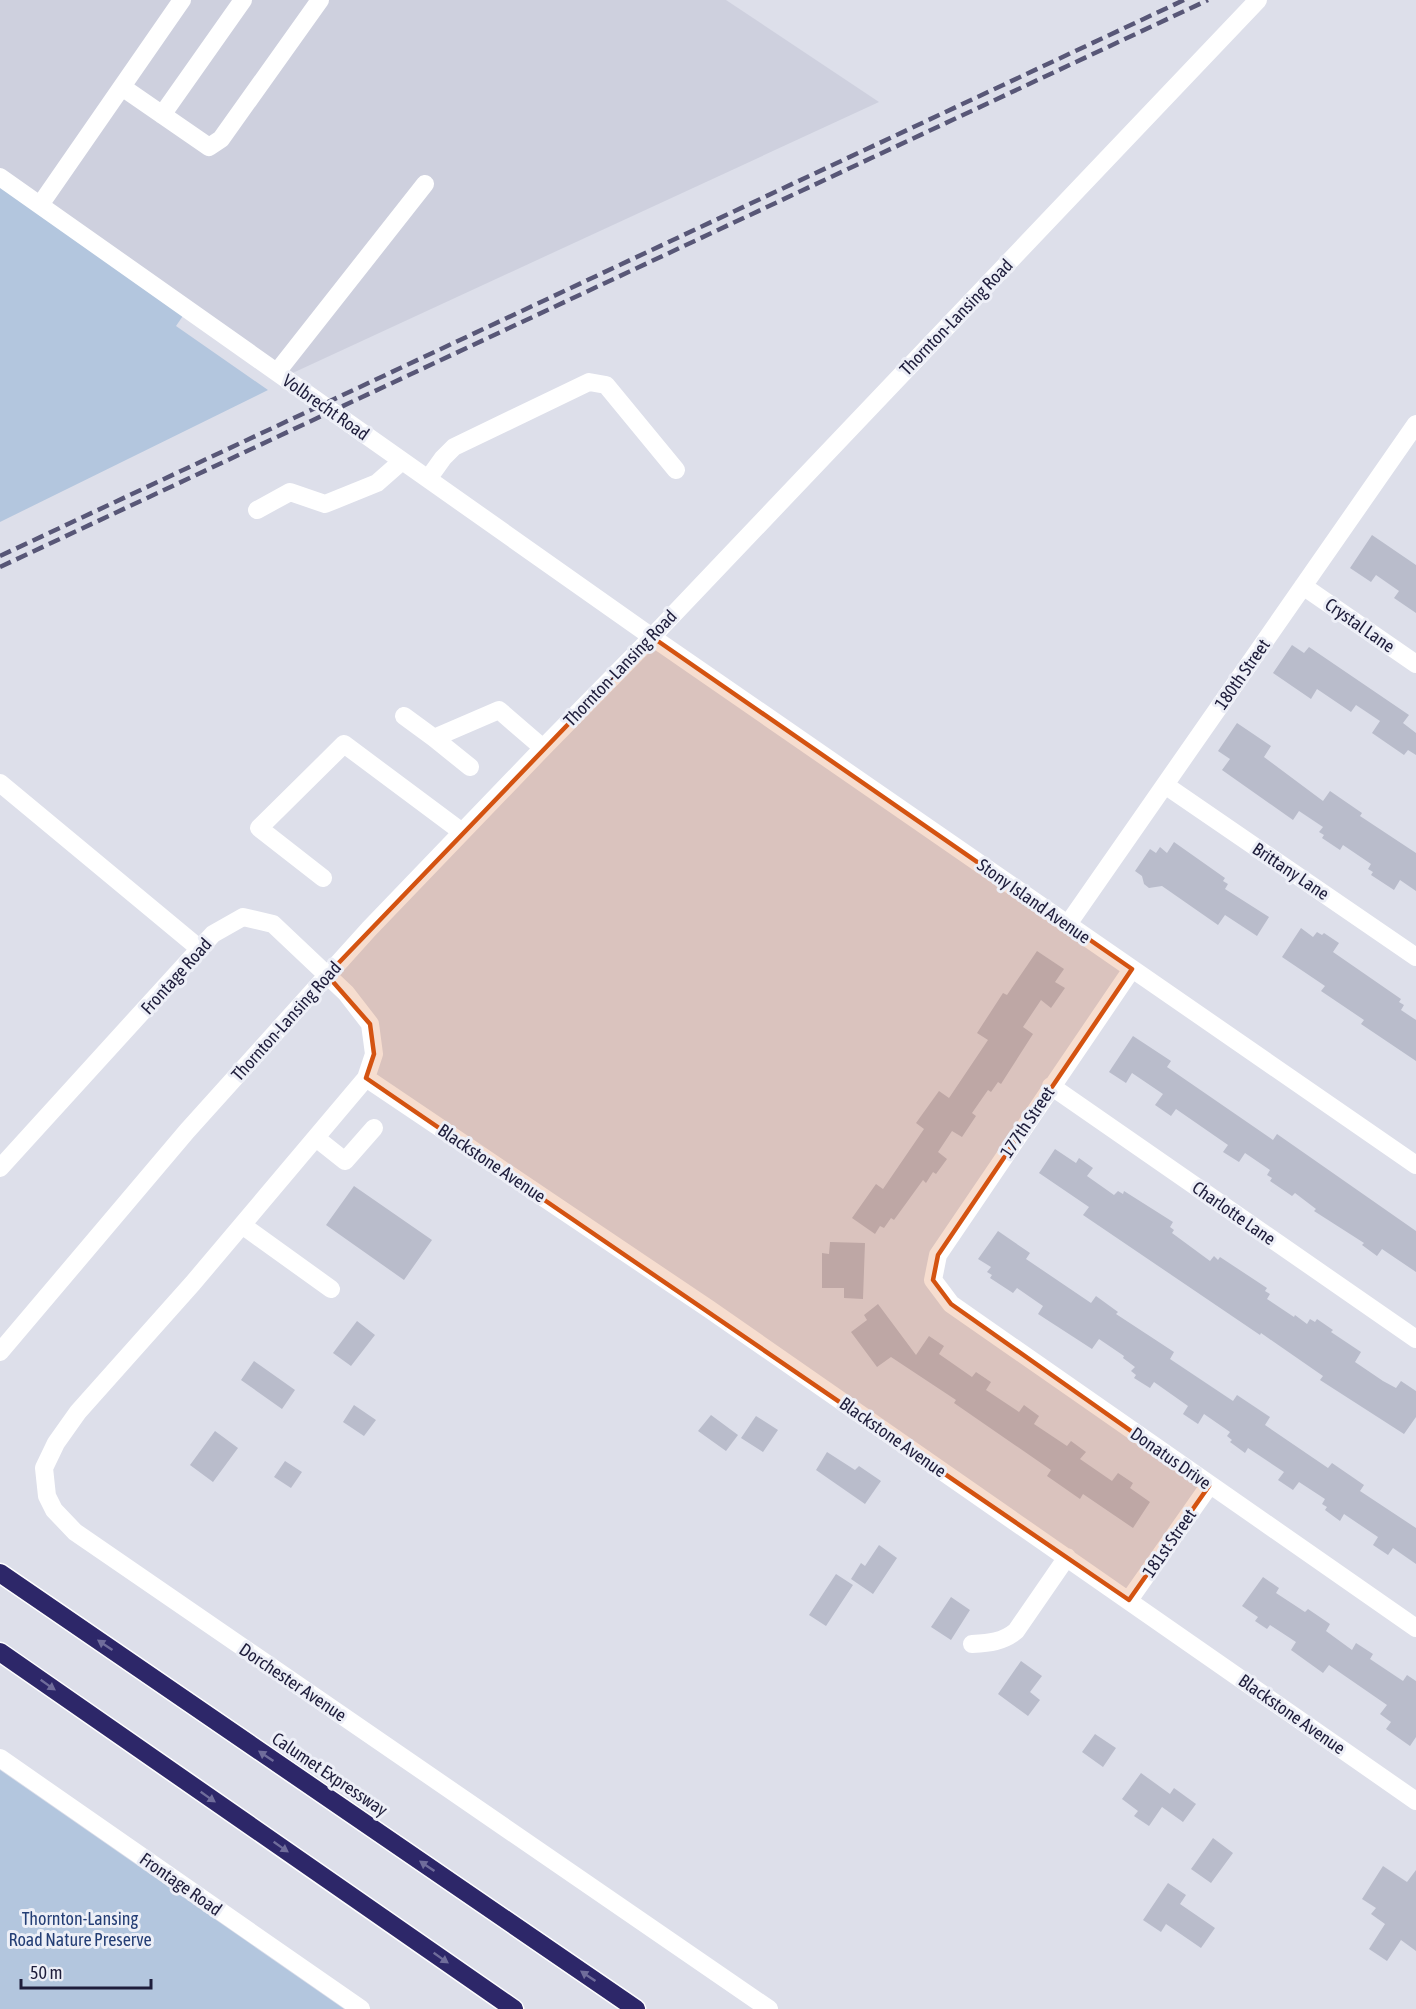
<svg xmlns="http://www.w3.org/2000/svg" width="1416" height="2009" font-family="'Asap Condensed',sans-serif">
<rect width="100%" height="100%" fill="#dddfea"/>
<!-- built -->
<path fill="#ced0de" d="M0 0H726L879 102 284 377 0 178Z"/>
<!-- green -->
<path fill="#b3c6de" d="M0 172 191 304 176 326 268 390 0 522Z
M0 1770 344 2009H0Z"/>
<!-- building -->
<path fill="#b9bccb" d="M1372 535 1416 565V613L1394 598 1399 591 1376 575 1371 582 1350 568Z
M1292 645 1304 653 1309 647 1409 715 1403 723 1416 733V755L1408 750 1404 755 1372 733 1380 721 1356 705 1351 712 1317 689 1311 699 1273 673Z
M1237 723 1271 746 1264 757 1323 801 1330 791 1362 813 1360 816 1416 853V891L1400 880 1394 890 1371 875 1373 872 1368 869 1371 864 1343 845 1340 850 1322 838 1324 835 1319 832 1323 827 1299 811 1293 820 1222 770 1230 759 1218 751Z
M1174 842 1225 878 1223 881 1228 884 1225 889 1269 917 1257 936 1225 915 1218 925 1162 886 1149 888 1144 884 1142 876 1135 871 1150 849 1156 853 1160 847 1167 853Z
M1301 928 1313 937 1317 932 1322 935 1324 933 1339 943 1333 952 1401 999 1399 1002 1404 1005 1401 1010 1416 1020V1061L1361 1024 1364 1020 1321 991 1325 986 1282 957Z
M1037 951 1064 969 1055 982 1065 988 1051 1008 1041 1000 1023 1027 1033 1034 1001 1084 998 1082 991 1092 988 1090 972 1113 976 1116 962 1137 952 1131 938 1152 947 1159 936 1174 933 1172 926 1183 923 1180 894 1220 891 1218 884 1228 880 1226 875 1234 852 1218 876 1184 883 1189 924 1129 916 1123 939 1091 949 1098 988 1040 977 1033 1003 993 1007 995Z
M1133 1036 1171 1061 1167 1067 1273 1140 1277 1134 1416 1231V1272L1382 1249 1377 1256 1362 1245 1364 1243 1314 1211 1316 1209 1295 1193 1292 1196 1270 1181 1272 1178 1267 1175 1270 1170 1245 1153 1239 1162 1223 1152 1228 1145 1176 1109 1171 1116 1155 1105 1163 1094 1132 1073 1126 1083 1109 1072Z
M1055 1149 1076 1163 1079 1158 1093 1168 1087 1176 1114 1195 1118 1191 1123 1194 1124 1191 1173 1222 1170 1227 1174 1230 1172 1233 1210 1261 1214 1256 1218 1260 1220 1257 1267 1288 1265 1291 1270 1294 1267 1299 1294 1317 1295 1315 1307 1324 1310 1319 1315 1322 1317 1319 1333 1330 1331 1332 1361 1352 1355 1362 1383 1381 1396 1388 1401 1381 1416 1391V1417L1404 1434 1320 1380 1323 1376 1261 1333 1260 1335 1083 1215 1089 1207 1039 1173Z
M354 1186 432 1240 404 1280 326 1225Z
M998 1231 1030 1253 1026 1259 1091 1303 1096 1296 1118 1312 1116 1314 1174 1352 1170 1359 1233 1401 1237 1395 1270 1417 1265 1425 1328 1468 1332 1463 1364 1485 1360 1491 1416 1528V1564L1393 1548 1388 1555 1373 1545 1378 1537 1344 1514 1340 1521 1325 1510 1327 1507 1322 1504 1325 1499 1299 1482 1293 1490 1278 1480 1284 1472 1248 1448 1245 1453 1230 1442 1232 1440 1227 1436 1230 1432 1204 1414 1198 1424 1183 1414 1188 1406 1154 1382 1150 1388 1134 1378 1136 1375 1131 1371 1135 1367 1123 1358 1124 1356 1099 1339 1092 1349 1038 1314 1043 1306 1017 1288 1013 1293 990 1278 992 1275 987 1272 991 1267 978 1259Z
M830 1242 865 1243 863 1299 844 1298V1288H822V1253L829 1254Z
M878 1304 916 1355 929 1336 944 1346 939 1354 972 1377 976 1372 991 1382 986 1390 1019 1412 1024 1405 1039 1416 1034 1424 1067 1446 1071 1441 1086 1452 1080 1459 1112 1481 1118 1473 1133 1483 1130 1488 1150 1502 1133 1528 1083 1494 1080 1499 1047 1476 1051 1470 954 1403 956 1400 891 1357 877 1367 851 1332 867 1320 864 1315Z
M357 1321 375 1335 351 1366 333 1353Z
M254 1361 295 1390 282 1409 241 1380Z
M354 1405 376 1420 364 1436 343 1422Z
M711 1415 738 1435 726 1451 698 1431Z
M756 1416 778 1430 763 1452 741 1438Z
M215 1431 238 1448 213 1482 190 1465Z
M827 1452 855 1470 859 1466 881 1481 865 1504 816 1470Z
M285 1461 302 1472 291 1488 274 1477Z
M879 1545 897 1558 873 1594 851 1579 861 1563 865 1566Z
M836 1574 853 1585 826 1626 809 1615Z
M1263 1577 1279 1588 1276 1593 1305 1612 1308 1609 1330 1624 1326 1631 1352 1650 1356 1643 1373 1654 1370 1659 1403 1681 1407 1675 1416 1681V1737L1410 1746 1386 1729 1391 1722 1380 1714 1387 1705 1329 1665 1323 1673 1291 1650 1296 1642 1270 1625 1267 1629 1255 1621 1258 1617 1242 1606Z
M951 1597 970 1610 951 1640 931 1627Z
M1021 1661 1042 1676 1030 1692 1040 1700 1028 1716 998 1694Z
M1095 1734 1116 1748 1103 1767 1082 1752Z
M1141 1773 1170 1794 1174 1788 1196 1804 1183 1822 1162 1807 1149 1826 1134 1816 1138 1811 1122 1799Z
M1213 1838 1233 1853 1211 1883 1191 1869Z
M1383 1866 1407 1882 1416 1870V1951L1401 1940 1387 1961 1369 1949 1385 1924 1371 1914 1376 1908 1362 1899Z
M1168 1883 1186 1895 1180 1904 1215 1928 1201 1948 1166 1924 1161 1932 1143 1920Z"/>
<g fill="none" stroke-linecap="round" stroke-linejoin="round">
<defs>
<path id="highway" d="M0 1573 636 2009
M0 1652 514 2009"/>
</defs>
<!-- highway casing -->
<use href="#highway" stroke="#fff" stroke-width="21"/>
<!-- minor -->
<path stroke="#fff" stroke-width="18" d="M122 87 209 147 221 139 320 0
M162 115 243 0
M0 177 652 637 1416 1165
M40 205 182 0
M277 372 425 184
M428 479 443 458 454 447 589 382 606 385 676 470
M257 510 290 492 325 504 377 483 402 461
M1303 586 1416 664
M404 716 434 738 499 710 543 748
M434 738 470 767
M0 783 200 949
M1165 785 1416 957
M323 878 259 828 344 744 462 832
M1068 924 1416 424
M1132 969 938 1255 933 1280 951 1304 1416 1628
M366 1078 709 1309 1416 1801
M1051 1086 1416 1339
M316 1138 345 1161 374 1128
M0 1168 213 934 243 917 273 924 346 993 370 1024 374 1054 366 1078 193 1283 78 1412 56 1443 44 1468 47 1496 54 1510 75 1532 769 2009
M242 1225 331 1289
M0 1352 187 1131 369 929 543 748 652 637 1258 0
M1129 1600 1209 1486
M972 1644C989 1643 1003 1642 1016 1631L1067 1557
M0 1758 361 2009"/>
<!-- highway -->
<use href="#highway" stroke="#2d2769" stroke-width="18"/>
<!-- rail -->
<path stroke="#585777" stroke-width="4.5" stroke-dasharray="12 6" stroke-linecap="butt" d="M0 556 1184 0
M0 567 1208 0"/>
</g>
<!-- one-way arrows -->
<defs><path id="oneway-solid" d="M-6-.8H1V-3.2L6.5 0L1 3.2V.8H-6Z" transform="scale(1.5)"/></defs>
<g fill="#706d9b">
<use href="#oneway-solid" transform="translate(105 1645) rotate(-146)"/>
<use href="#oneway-solid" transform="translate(48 1685) rotate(35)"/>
<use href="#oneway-solid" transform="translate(266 1756) rotate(-146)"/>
<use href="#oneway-solid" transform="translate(208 1797) rotate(35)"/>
<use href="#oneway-solid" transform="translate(281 1847) rotate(35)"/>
<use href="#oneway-solid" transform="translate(427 1866) rotate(-146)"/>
<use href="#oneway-solid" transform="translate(441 1958) rotate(35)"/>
<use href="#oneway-solid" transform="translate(588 1976) rotate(-146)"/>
</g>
<!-- marked area -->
<path fill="#d45311" fill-opacity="0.2" stroke="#d45311" stroke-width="4.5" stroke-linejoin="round" d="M652 637 1132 969 938 1255 933 1280 951 1304 1209 1486 1129 1600 366 1078 374 1054 370 1024 327 975Z"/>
<g text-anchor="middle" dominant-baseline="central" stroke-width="6" stroke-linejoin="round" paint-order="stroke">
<!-- street labels -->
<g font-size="18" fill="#1e1d3b" stroke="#edeff7">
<text transform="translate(956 317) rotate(-46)">Thornton-Lansing Road</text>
<text transform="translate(326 407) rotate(35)">Volbrecht Road</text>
<text transform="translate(1360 625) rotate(35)">Crystal Lane</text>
<text transform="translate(620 668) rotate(-46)">Thornton-Lansing Road</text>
<text transform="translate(1242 674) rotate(-55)">180th Street</text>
<text transform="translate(1291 871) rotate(34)">Brittany Lane</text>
<text transform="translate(1034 901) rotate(35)">Stony Island Avenue</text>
<text transform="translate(176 976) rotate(-48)">Frontage Road</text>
<text transform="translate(286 1021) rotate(-48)">Thornton-Lansing Road</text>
<text transform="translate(1027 1122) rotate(-56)">177th Street</text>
<text transform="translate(492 1163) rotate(34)">Blackstone Avenue</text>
<text transform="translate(1234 1213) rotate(35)">Charlotte Lane</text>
<text transform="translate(893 1437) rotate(35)">Blackstone Avenue</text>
<text transform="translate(1171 1458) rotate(35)">Donatus Drive</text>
<text transform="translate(1169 1543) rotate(-55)">181st Street</text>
<text transform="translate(293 1682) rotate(34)">Dorchester Avenue</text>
<text transform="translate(1292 1714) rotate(35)">Blackstone Avenue</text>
<text transform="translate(330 1774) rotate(34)">Calumet Expressway</text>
<text transform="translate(181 1884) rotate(35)">Frontage Road</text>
</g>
<!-- park labels -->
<g font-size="18" fill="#243e75" stroke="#edeff7">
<text x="80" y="1918">Thornton-Lansing<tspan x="80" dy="21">Road Nature Preserve</tspan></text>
</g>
</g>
<!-- scale -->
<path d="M21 1979v9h130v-9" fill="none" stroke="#1e1d3b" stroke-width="3"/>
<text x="30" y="1979" font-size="18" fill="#1e1d3b" stroke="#edeff7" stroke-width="4.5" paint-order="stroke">50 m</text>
</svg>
